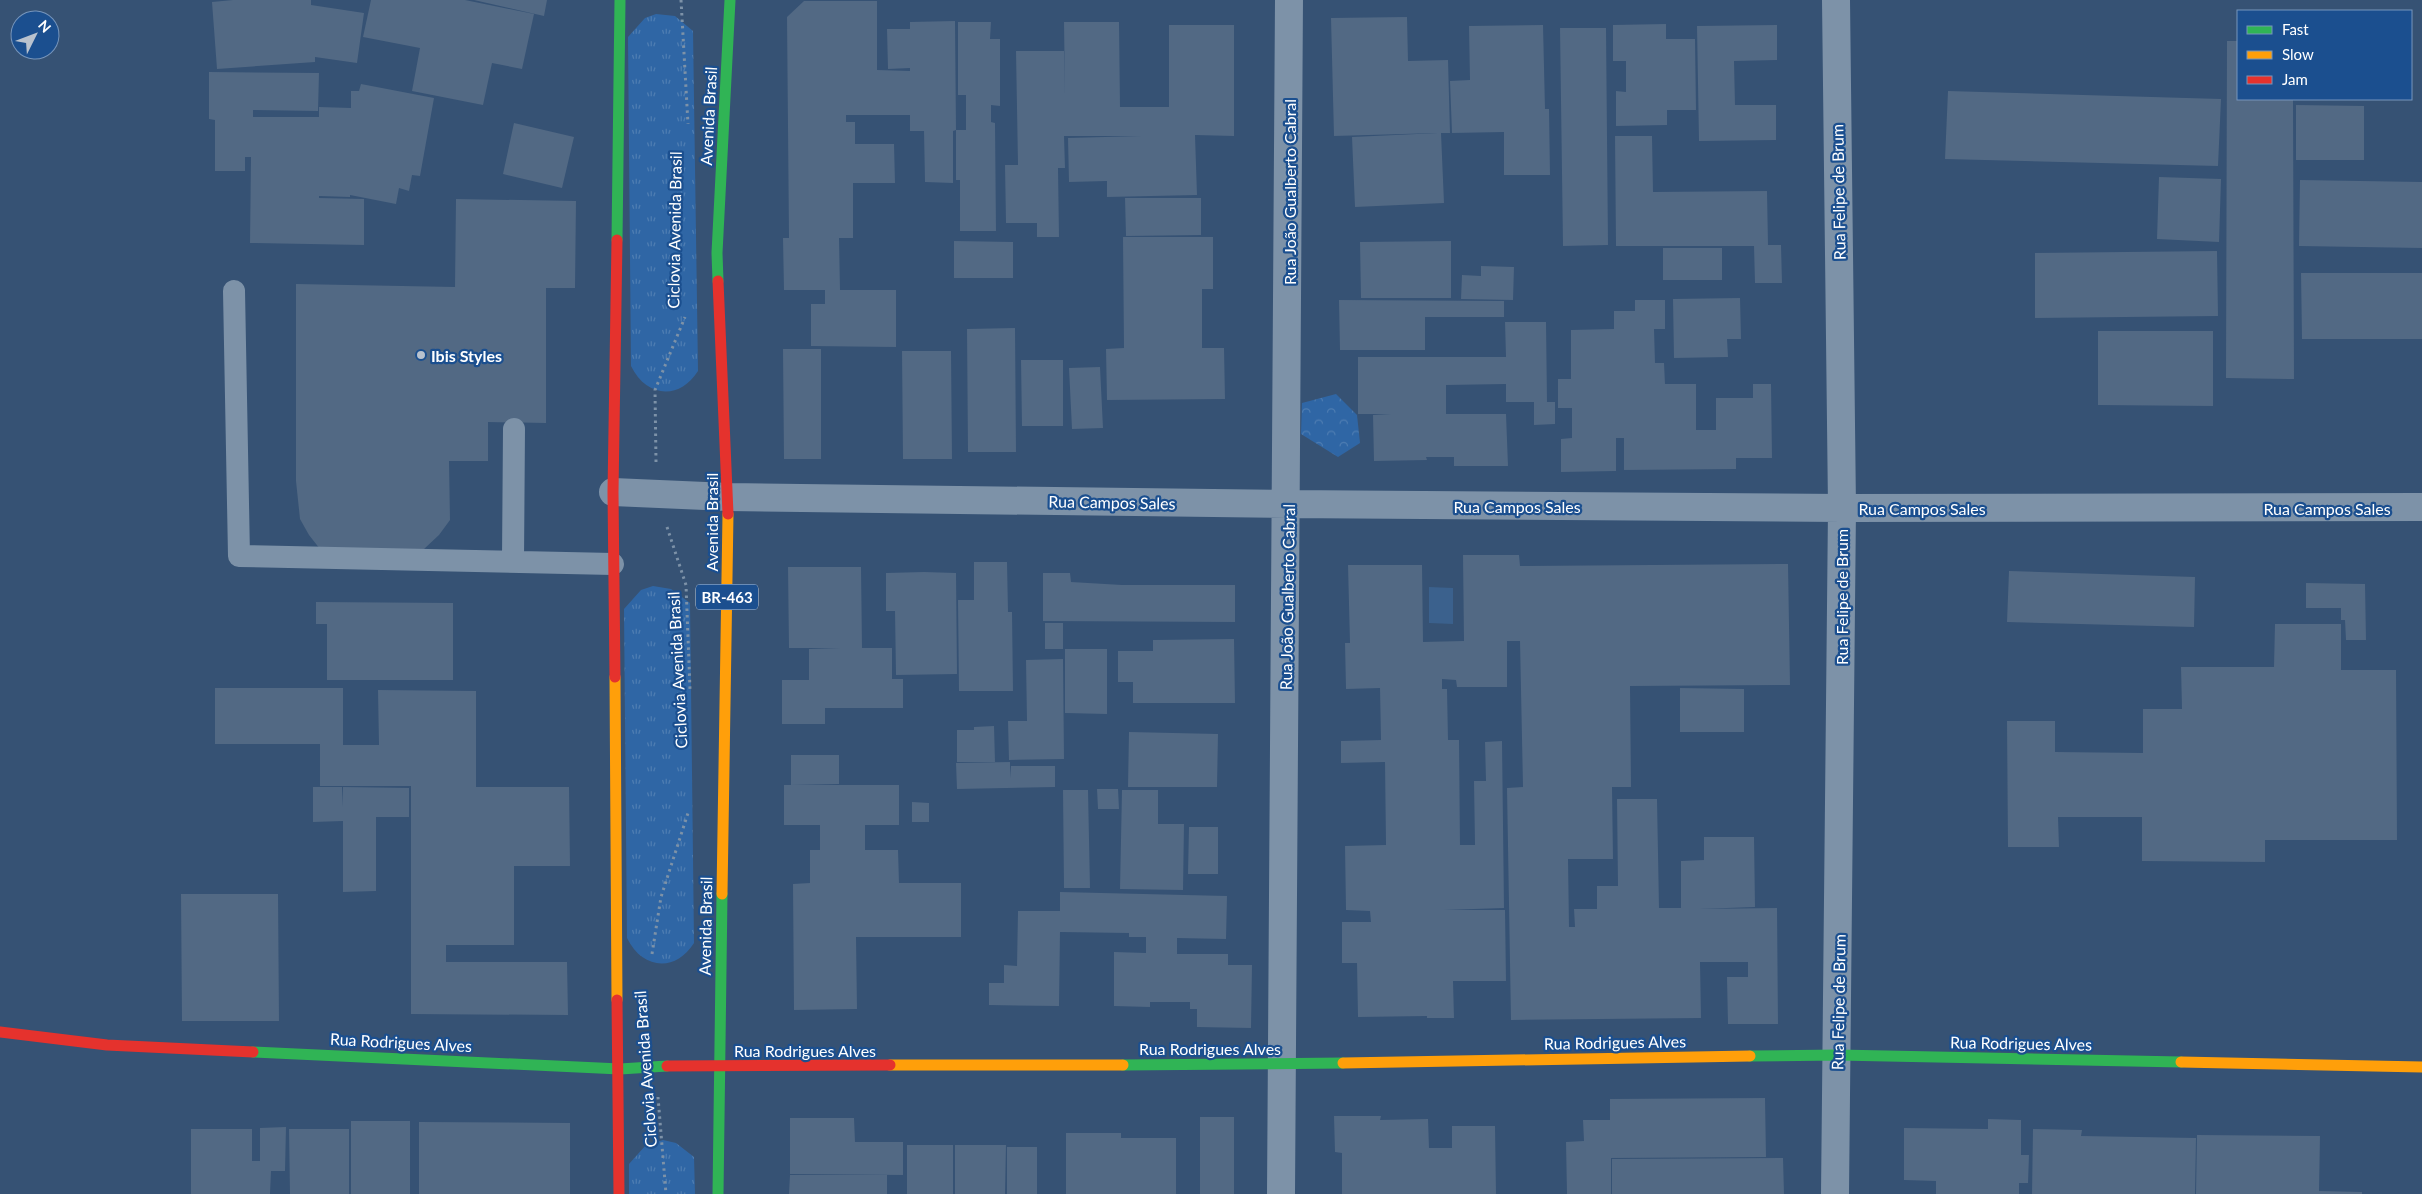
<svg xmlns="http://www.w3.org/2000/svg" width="2422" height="1194" font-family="Lato,sans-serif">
<defs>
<pattern id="grass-tufts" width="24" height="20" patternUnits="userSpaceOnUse" patternTransform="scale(1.25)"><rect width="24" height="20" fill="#2f66a5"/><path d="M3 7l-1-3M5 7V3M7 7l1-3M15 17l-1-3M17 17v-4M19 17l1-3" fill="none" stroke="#4e7db2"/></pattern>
<pattern id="forest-crowns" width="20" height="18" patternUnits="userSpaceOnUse" patternTransform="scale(1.25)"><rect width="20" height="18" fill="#2f66a5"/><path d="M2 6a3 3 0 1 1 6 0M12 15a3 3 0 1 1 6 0" fill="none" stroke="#4e7db2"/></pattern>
</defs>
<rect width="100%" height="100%" fill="#365274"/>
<!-- grass -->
<path fill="url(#grass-tufts)" d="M656 14 675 16 693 31 698 371C679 401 646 397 631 366L628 37 645 18Z
M653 586 671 589 690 603 694 943C675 973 642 969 627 938L624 609 641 590Z
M663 1140 676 1143 694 1157 695 1194H629V1164L646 1145Z"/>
<!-- forest -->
<path fill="url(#forest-crowns)" d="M1336 394 1357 415 1360 443 1338 457 1301 434 1302 403Z"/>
<!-- water -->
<path fill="#3b618d" d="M1429 587 1453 588V624L1429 623Z"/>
<!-- building -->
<path fill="#526984" d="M233 0H311V5L364 13 357 63 315 57V62L217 69 212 2Z
M371 0H465L534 14 522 69 492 63 483 105 412 91 420 48 363 37Z
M474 0H547L544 16Z
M804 1H877V70L910 71V68L888 69 887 29H910V22L955 21 956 130 953 131V183L925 182 924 131H910V115H846V122H855V144H894L895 183H853V238H839L840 290H896V347L811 346V304H825V290H784L783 238H789L787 17Z
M1407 17 1408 61 1448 60 1450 133H1441L1444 203 1355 207 1352 137 1438 133 1334 136 1331 18Z
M958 22H991L990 39H1000V106L991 105V122L995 123 996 231H960V180H956V130H966V95H958Z
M1064 22H1119L1120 107H1169V25H1234V136L1195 135 1197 195 1107 197V181L1069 182 1068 138 1141 136H1064L1065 168H1058L1059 237H1037V223H1006L1005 165H1018L1016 51H1064L1065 95Z
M1666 24V39H1695L1696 110H1667V125L1616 126V91L1626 92V61H1613V25Z
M1543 25 1545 109H1549L1550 175H1504V132L1452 133 1450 81 1470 80 1469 26Z
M1777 25V60L1734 61 1735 105H1776V140L1699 141 1697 26Z
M1560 28H1606L1608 245 1563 246Z
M2227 41H2238V99H2293L2294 379 2226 378Z
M209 72 319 73 318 111 253 110V117H319V107L351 108V91H359L361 84 434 98 420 176 412 175 409 191 399 188 396 204 350 195V197L319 196V198L364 199V245L250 243 251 157H245V171H215V120L209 119Z
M1948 91 2221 99 2218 166 1945 159Z
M2296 105 2364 106V160H2296Z
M514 123 574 137 562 188 503 174Z
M1615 136H1652L1653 192 1767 191 1768 245H1781L1782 283H1755L1754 246H1616Z
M2159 177 2221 179 2219 242 2157 239Z
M2300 180 2422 182V248L2299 246Z
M1125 198H1201V235L1126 236Z
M456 199 576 201 575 288H546V423L488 422V461H449L450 520 439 535 424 549H320L309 535 300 519 296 481V284L455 287Z
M1123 237H1213V289H1202V348H1224L1225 399 1107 400 1106 349 1124 348Z
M954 241 1013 242V278H954Z
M1451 241V298H1361L1360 242Z
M1663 248H1722V280H1663Z
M2217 251 2218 316 2035 318V253Z
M1481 266 1514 267 1513 300 1461 299 1462 275 1481 276Z
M2301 273H2422V339H2302Z
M1740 298 1741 339H1727L1728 357 1674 358 1673 299Z
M1339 300 1504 301V317H1425V350H1340Z
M1635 300H1665V329H1654L1655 363H1664L1665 384H1696V430H1716V398H1753V384H1771L1772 458H1736V469L1624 470V438H1616V471L1561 472V439L1572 438V408H1558V379H1571V330L1614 329V311H1635Z
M1505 322H1546L1547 402H1555V424L1534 425V402H1506V384L1446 385V414H1506L1508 466H1454V457H1426L1427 460 1374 461 1373 415 1391 414H1358V357H1506Z
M1015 328 1016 452H968L967 329Z
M2098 331H2213V406L2098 405Z
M783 349H821V459H784Z
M902 351H951L952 459H903Z
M1021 360H1063V426H1022Z
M1100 367 1103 428 1072 429 1069 368Z
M1463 555H1519L1520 566 1788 564 1790 685 1630 686 1631 787H1612L1613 859H1568L1569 927H1575L1574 909H1597V886H1618L1617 799H1657L1659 908H1681V861L1704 860V837H1754L1755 907 1699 909 1777 908 1778 1024H1728L1727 977H1748V962H1700L1701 1018 1511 1020 1507 788 1523 787 1520 641H1507V687H1457L1456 680 1442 679V689H1447L1448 740H1459L1460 845H1475L1474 781H1486L1485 742 1502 741 1504 908 1444 910H1505L1506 981H1453L1454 1018H1427V1016L1358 1017 1357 963H1342V922H1371L1370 911 1346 910 1345 846 1386 845 1385 762 1341 763V741L1381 740 1380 688 1346 689 1345 643H1350L1348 565H1422L1423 642 1464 641Z
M974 562H1007L1008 612H1012L1013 691H959L958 600H974Z
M788 567H861L862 648H892V679H903V708H825V724H782V680H809V649L840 648H789Z
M2009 571 2195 577 2194 627 2007 622Z
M924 572 956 573 957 674 896 675 895 611H886V573Z
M1043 573H1070L1071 582 1122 585H1235V622L1043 621Z
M2306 583 2365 584 2366 640H2346L2345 620H2341V608H2306Z
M316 602 453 603V680H327V624H316Z
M1045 623H1063V649H1045Z
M2275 624H2341V670H2396L2397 840H2265V862L2142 861V817H2058L2059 847H2008L2007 721H2055V752L2143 753V709H2182L2181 667H2274Z
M1234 639 1235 703H1133V682H1118V651H1153V640Z
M1065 649H1107V714L1065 713Z
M1063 659 1064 759 1009 760 1008 721H1027L1026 660Z
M215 688H343V745H379L378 690 476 691V787H569L570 866H514V945H446V962H567L568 1015 411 1014V786H320V744H215Z
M1680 688 1744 689V732H1680Z
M994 726 995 762H957V730H974V727Z
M1129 732 1218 734 1217 787H1128Z
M791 755H839V784L791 785Z
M1010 762V778L1011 766H1055V787L957 789 956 763Z
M784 785H899V825H865V850H898L899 883H961V937H856L857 1009 794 1010 793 884 810 883V850H820V825H784Z
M313 787H342V807L343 787 409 788V817H376V891L343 892V821L313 822Z
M1097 789H1118L1119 809H1098Z
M1063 790H1088L1090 888H1064Z
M1122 790H1158V824H1184L1183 890 1120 889Z
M912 802 929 803V822H912Z
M1189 827H1218V874H1188Z
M1060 892 1227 896 1226 939 1177 938V954H1228V965H1252L1251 1028 1197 1027V1009H1190V1002H1150V1007L1114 1006V952L1146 953V937H1129V933L1060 932 1059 1006 989 1005V983H1004V965L1017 966 1018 911H1060Z
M181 894H278L279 1021H182Z
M1765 1098 1766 1157 1611 1158V1194H1567L1566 1142 1584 1141 1583 1120H1610V1099Z
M1334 1116H1381L1380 1120 1428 1119 1429 1148H1452V1126H1495L1496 1194H1342V1153L1335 1152Z
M1200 1117H1234V1194H1200Z
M790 1118H854L855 1142H903V1175L790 1174Z
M1988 1119 2021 1120V1155H2029L2028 1183H2019V1194H1936V1181L1904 1180V1128L1988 1129Z
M351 1121H410V1194H351Z
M419 1122 570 1123V1194H419Z
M286 1127 285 1171H271L270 1194H191V1129H252V1161H260V1128Z
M289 1129H349V1194H290Z
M2033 1129 2082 1130 2081 1136 2196 1138 2195 1194H2032Z
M1066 1133H1121V1138H1176V1194H1066Z
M2197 1135 2320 1136 2319 1191 2362 1192V1194H2196Z
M907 1145H953V1194H907Z
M955 1145H1006L1005 1194H955Z
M1007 1147H1037V1194H1007Z
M1783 1158 1784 1194H1612V1159Z
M790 1175H887V1194H789Z"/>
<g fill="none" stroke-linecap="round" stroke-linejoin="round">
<!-- path -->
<path stroke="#7d92a8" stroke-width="3" stroke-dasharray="2.5 4" stroke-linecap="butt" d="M681 0 688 124
M656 462 655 390 685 317
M667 527 686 585 690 690
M652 954 661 897 688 813
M658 1097 666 1194"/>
<!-- lane -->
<path stroke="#7d92a8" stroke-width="22" d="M234 291 239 556 613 564
M513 560 514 429"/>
<!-- street -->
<path stroke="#7d92a8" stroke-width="28" d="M613 492 728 497 1287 504 1842 508 2422 507
M1281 1194 1289 0
M1835 1194 1842 508 1836 0"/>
<!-- fast -->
<path stroke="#30b455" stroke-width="11" d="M617 240 620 0
M718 281 717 253 730 0
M253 1052 620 1069 667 1066
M1750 1056 1838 1055 2181 1062
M1123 1065 1343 1063
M718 1194 722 894"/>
<!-- slow -->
<path stroke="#ff9f0a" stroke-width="11" d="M615 677 617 1000
M722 894 728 514
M2181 1062 2422 1067
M1343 1063 1750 1056
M890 1065H1123"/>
<!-- jam -->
<path stroke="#e5322d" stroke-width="11" d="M718 281 728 514
M615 677 613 492 617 240
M617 1000 619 1194
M0 1032 107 1045 253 1052
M667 1066 890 1065"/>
</g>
<!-- markers -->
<circle fill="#b9c2ce" stroke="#1b4f8f" stroke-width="2" cx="421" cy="355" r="5"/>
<g text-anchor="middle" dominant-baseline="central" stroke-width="4.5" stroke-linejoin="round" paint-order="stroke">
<!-- shield labels -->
<rect fill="#1b4f8f" stroke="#bbcadd" stroke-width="1" x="696" y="584.5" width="62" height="25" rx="4"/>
<g font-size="15" font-weight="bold" fill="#fff">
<text x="727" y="597">BR-463</text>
</g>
<!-- street labels -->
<g font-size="16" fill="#fff" stroke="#1b4f8f">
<text transform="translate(708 116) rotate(-87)">Avenida Brasil</text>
<text transform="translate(1289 192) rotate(-90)">Rua João Gualberto Cabral</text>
<text transform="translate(1838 192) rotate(-91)">Rua Felipe de Brum</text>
<text transform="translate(674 230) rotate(-89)">Ciclovia Avenida Brasil</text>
<text transform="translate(1112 502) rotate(1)">Rua Campos Sales</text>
<text x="1517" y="506">Rua Campos Sales</text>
<text x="1922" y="508">Rua Campos Sales</text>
<text x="2327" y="508">Rua Campos Sales</text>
<text transform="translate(711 522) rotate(-90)">Avenida Brasil</text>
<text transform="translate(1287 597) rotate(-89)">Rua João Gualberto Cabral</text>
<text transform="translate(1841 597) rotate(-90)">Rua Felipe de Brum</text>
<text transform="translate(677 670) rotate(-93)">Ciclovia Avenida Brasil</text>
<text transform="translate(705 926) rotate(-89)">Avenida Brasil</text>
<text transform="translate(1838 1002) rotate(-89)">Rua Felipe de Brum</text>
<text transform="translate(401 1042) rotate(3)">Rua Rodrigues Alves</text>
<text transform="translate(1615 1042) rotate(-1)">Rua Rodrigues Alves</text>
<text transform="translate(2021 1043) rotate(1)">Rua Rodrigues Alves</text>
<text x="1210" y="1048">Rua Rodrigues Alves</text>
<text x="805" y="1050">Rua Rodrigues Alves</text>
<text transform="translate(645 1069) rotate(-94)">Ciclovia Avenida Brasil</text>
</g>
<!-- poi labels -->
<g font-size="16" font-weight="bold" fill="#fff" stroke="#1b4f8f" text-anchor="start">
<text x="431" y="355">Ibis Styles</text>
</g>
</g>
<!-- legend -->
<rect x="2237" y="10" width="175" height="90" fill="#1b4f8f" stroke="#7695bc"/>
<rect x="2247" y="26" width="25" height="8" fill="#30b455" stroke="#7695bc"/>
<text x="2282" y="35" font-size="15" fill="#ffffff">Fast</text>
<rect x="2247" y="51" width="25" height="8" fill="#ff9f0a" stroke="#7695bc"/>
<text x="2282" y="60" font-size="15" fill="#ffffff">Slow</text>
<rect x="2247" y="76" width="25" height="8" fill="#e5322d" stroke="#7695bc"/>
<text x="2282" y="85" font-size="15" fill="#ffffff">Jam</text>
<!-- north arrow -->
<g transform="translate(35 35) rotate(48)"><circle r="24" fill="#1b4f8f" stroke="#7695bc"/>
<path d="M0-4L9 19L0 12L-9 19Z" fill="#b9c2ce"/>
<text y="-8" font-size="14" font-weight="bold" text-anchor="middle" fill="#ffffff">N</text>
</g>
</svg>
